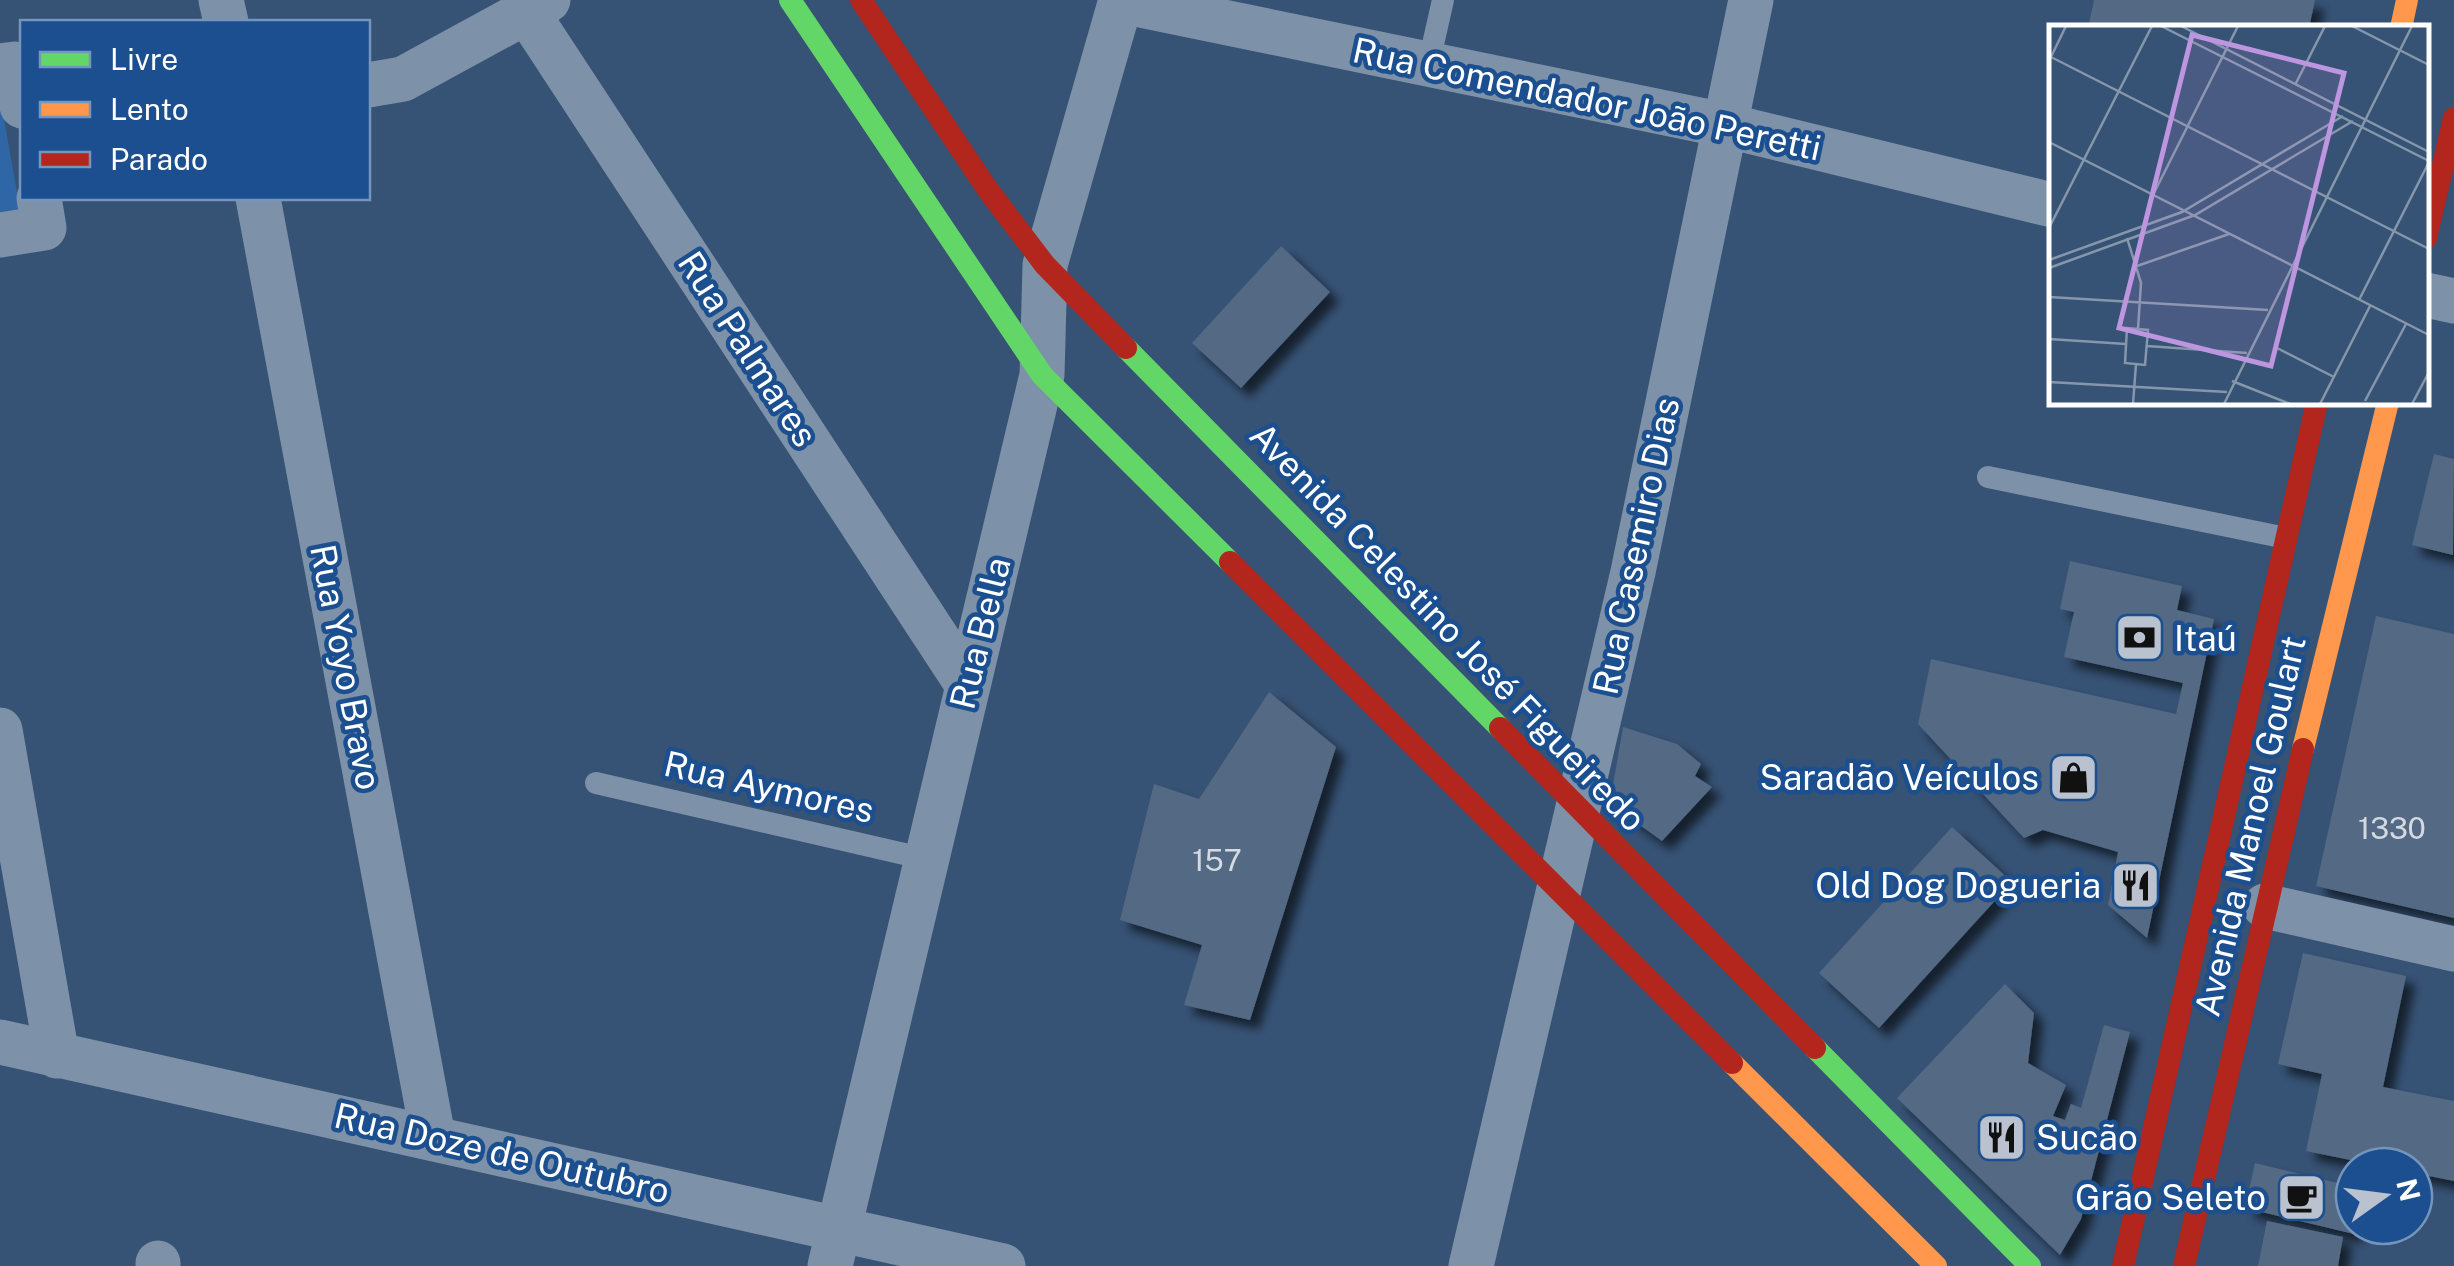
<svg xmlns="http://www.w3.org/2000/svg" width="2454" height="1266" font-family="'Public Sans',sans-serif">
<defs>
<filter id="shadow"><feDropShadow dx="9" dy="9" stdDeviation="5" flood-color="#0009"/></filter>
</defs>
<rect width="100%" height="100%" fill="#365274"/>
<!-- green -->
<path fill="#2f66a5" d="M0 96 20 209 0 212Z"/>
<!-- building -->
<path fill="#526984" filter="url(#shadow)" d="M2094 0H2315L2309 28H2088Z
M1281 246 1330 292 1241 388 1192 343Z
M2434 454 2454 459 2453 555 2412 545Z
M2070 561 2182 586 2177 610 2214 619 2147 938 2108 905 2118 852 2043 830 2024 838 1918 724 1931 659 2176 714 2183 683 2064 657 2074 612 2060 609Z
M2376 616 2454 634V918L2316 886Z
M1269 692 1336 747 1250 1020 1184 1005 1202 945 1120 920 1154 784 1199 799Z
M1623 727 1677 744 1701 764 1695 776 1712 787 1662 841 1619 810 1612 791Z
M1952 827 2012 882 1879 1028 1819 973Z
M2303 953 2406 976 2383 1087 2454 1101V1181L2414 1173V1166H2380L2306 1151 2322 1074 2278 1064Z
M2005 984 2034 1013 2028 1063 2066 1085 2053 1116 2065 1120 2071 1104 2081 1108 2104 1025 2130 1032 2081 1219 2060 1255 1897 1098Z
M2255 1163 2354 1187V1234L2245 1208Z
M2267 1221 2343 1237 2338 1266H2258Z"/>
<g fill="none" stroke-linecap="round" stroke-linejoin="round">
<!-- lane -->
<path stroke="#7d92a8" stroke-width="22" d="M1429 62 1443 0
M1988 477 2286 538
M596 783 926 859"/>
<!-- street -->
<path stroke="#7d92a8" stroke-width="45" d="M221 0 226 22
M1121 1 1724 125 2052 205
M528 14 967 684
M0 66 15 64 22 106
M368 85 403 79 548 0
M258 198 433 1137
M0 235 44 228 39 198
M2426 295 2454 301
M0 730 57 1056
M2265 906 2454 949
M0 1042 1003 1266
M158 1266V1263
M830 1266 1042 375 1045 265 1121 0
M1471 1266 1633 572 1751 0"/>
<!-- fast -->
<path stroke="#63d668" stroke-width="22" d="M790 0 1042 375 1230 562
M1126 348 1500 728
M1815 1048 2030 1266"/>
<!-- slow -->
<path stroke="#ff974d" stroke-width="22" d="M2401 28 2407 0
M2303 749 2388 402
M1732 1063 1936 1266"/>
<!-- jam -->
<path stroke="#b3261e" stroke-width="22" d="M861 0 988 190 1045 265 1126 348
M2426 238 2454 118
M1230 562 1732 1063
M1500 728 1815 1048
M2123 1266 2317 402
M2184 1266 2303 749"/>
</g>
<!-- icons -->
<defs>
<symbol id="bank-square" viewBox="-11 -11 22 22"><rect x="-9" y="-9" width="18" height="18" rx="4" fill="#b9c2ce" stroke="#1b4f8f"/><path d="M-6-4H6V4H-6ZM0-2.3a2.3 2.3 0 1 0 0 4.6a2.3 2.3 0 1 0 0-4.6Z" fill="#111"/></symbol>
<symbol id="shop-square" viewBox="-11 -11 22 22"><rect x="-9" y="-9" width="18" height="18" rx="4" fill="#b9c2ce" stroke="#1b4f8f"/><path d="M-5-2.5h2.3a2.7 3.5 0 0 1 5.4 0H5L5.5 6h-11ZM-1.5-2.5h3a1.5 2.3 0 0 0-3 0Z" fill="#111"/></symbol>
<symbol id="restaurant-square" viewBox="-11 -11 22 22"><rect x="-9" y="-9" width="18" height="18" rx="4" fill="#b9c2ce" stroke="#1b4f8f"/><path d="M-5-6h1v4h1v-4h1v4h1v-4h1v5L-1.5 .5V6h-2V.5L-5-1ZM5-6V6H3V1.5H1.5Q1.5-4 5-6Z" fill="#111"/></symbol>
<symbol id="cafe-square" viewBox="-11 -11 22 22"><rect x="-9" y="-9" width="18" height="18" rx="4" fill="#b9c2ce" stroke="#1b4f8f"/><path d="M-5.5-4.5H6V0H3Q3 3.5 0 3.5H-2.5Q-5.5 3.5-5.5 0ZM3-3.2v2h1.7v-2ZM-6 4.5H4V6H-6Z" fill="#111"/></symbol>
</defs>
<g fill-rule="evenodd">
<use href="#bank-square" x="2112" y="610" width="55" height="55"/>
<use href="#shop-square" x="2046" y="750" width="55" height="55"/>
<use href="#restaurant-square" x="2108" y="858" width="55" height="55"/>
<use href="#restaurant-square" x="1974" y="1110" width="55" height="55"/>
<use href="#cafe-square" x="2274" y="1170" width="55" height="55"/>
</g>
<g text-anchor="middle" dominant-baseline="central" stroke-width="9" stroke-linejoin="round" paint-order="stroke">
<!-- number labels -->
<g font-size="30" fill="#d4dae0">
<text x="2392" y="828">1330</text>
<text x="1217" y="860">157</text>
</g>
<!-- street labels -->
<g font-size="35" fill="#fff" stroke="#1b4f8f">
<text transform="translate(1587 99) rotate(12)">Rua Comendador João Peretti</text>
<text transform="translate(748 349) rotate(57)">Rua Palmares</text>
<text transform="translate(1636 546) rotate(-78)">Rua Casemiro Dias</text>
<text transform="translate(1448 627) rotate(46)">Avenida Celestino José Figueiredo</text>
<text transform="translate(980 633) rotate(-76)">Rua Bella</text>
<text transform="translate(346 667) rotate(79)">Rua Yoyo Bravo</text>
<text transform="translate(769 787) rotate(13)">Rua Aymores</text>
<text transform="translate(2250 826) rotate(-77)">Avenida Manoel Goulart</text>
<text transform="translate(502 1153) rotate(13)">Rua Doze de Outubro</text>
</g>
<!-- poi labels -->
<g font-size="35" fill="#fff" stroke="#1b4f8f" text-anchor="end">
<text x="2174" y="638" text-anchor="start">Itaú</text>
<text x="2039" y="777">Saradão Veículos</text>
<text x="2101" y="885">Old Dog Dogueria</text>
<text x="2036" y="1137" text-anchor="start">Sucão</text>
<text x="2266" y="1197">Grão Seleto</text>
</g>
</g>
<!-- overview -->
<g transform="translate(2049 25)">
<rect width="380" height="380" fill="#365274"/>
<path fill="none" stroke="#8697ac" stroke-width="2.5" d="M112 1 380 136M132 1 380 127M303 1 380 40M0 31 380 224M1 34 17 1M246 60 276 1M0 117 380 310M104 170 189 1M0 203 103 1M78 213 92 258 89 304M0 235 133 187 294 91M88 241 180 209M0 243 146 190 304 96M0 272 219 285M310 275 380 137M78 303 99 305 96 340 76 338ZM0 314 77 319M98 321 198 328M226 322 285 352M183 356 241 379M0 357 178 367M316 376 357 299M84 379 87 339M175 379 363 1M271 379 321 281M363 379 380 347"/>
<path fill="#bd96df" fill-opacity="0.15" stroke="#bd96df" stroke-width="5" d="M143 10 295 48 222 341 70 303Z"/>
<rect width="380" height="380" fill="none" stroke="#fff" stroke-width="5"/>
</g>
<!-- legend -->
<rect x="20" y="20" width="350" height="180" fill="#1b4f8f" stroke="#7695bc" stroke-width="2.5"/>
<rect x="40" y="52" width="50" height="15" fill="#63d668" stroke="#7695bc" stroke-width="2.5"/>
<text x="110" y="70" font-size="30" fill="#ffffff">Livre</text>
<rect x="40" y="102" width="50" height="15" fill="#ff974d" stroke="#7695bc" stroke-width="2.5"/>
<text x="110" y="120" font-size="30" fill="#ffffff">Lento</text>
<rect x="40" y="152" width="50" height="15" fill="#b3261e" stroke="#7695bc" stroke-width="2.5"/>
<text x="110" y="170" font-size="30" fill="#ffffff">Parado</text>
<!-- north arrow -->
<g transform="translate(2384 1196) rotate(76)"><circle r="48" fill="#1b4f8f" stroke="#7695bc" stroke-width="2.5"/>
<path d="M0-8L18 38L0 25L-18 38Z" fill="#b9c2ce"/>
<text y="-15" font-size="28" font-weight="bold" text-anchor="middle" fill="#ffffff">N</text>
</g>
</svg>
